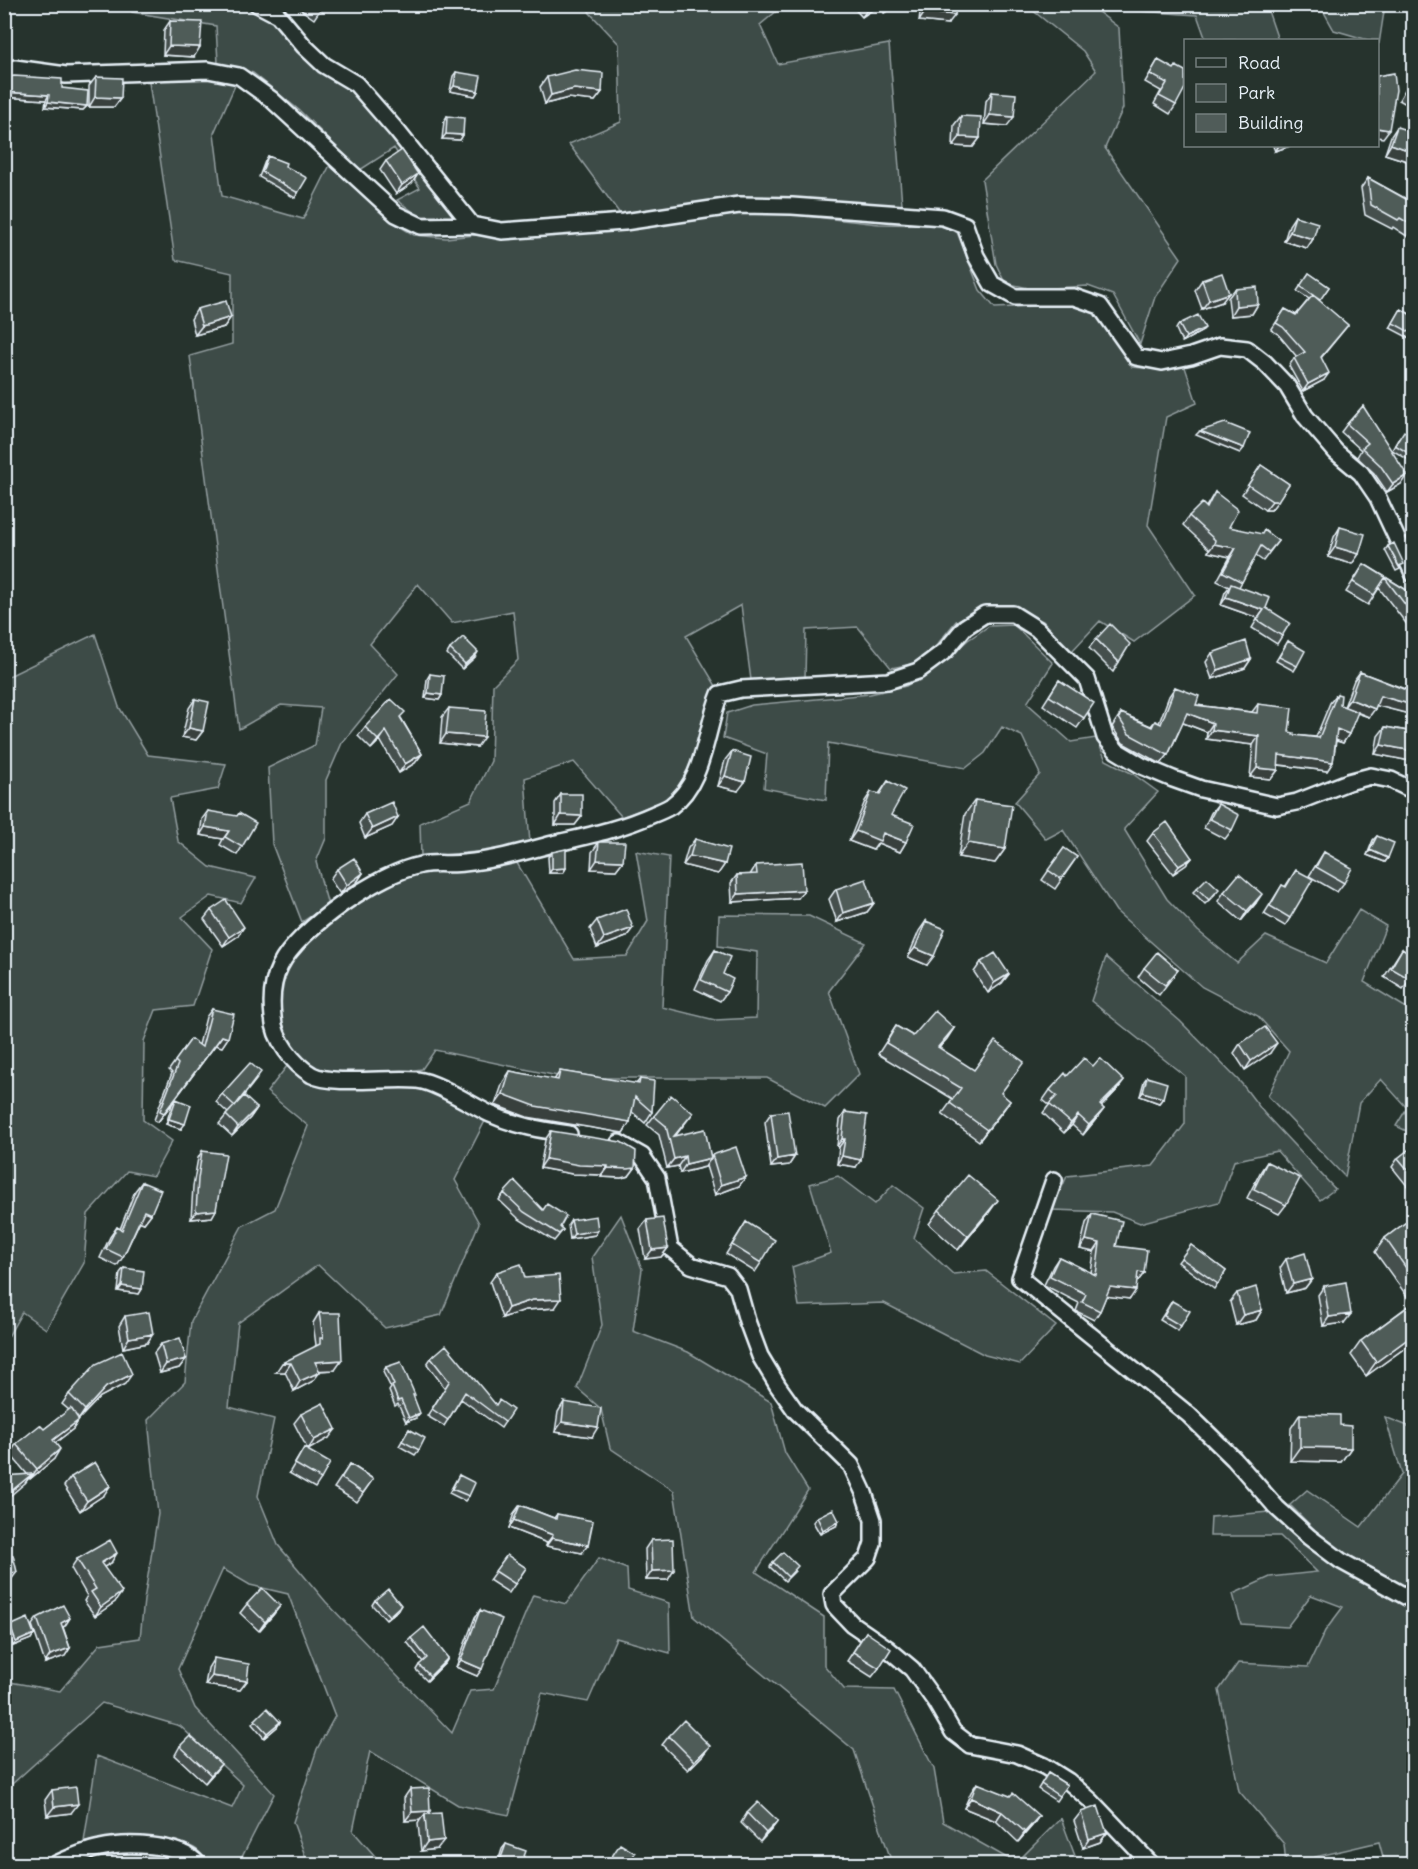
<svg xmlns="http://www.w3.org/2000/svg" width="1418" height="1869" font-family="Delius,sans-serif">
<rect width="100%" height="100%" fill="#26332d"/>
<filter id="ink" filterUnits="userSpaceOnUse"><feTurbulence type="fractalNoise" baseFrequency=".0167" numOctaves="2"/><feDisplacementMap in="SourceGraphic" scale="12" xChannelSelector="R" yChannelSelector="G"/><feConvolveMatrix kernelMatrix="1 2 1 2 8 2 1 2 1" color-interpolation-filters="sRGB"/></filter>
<g filter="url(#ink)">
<!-- green -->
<path fill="#3e4b47" stroke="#939ea0" stroke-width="1.5" d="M130 5H244L275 19 309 62 352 87 458 217 419 216 397 200 420 188 394 148 360 170 299 110 253 73 218 63 216 26 132 12Z
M586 5H784L760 25 778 64 889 44 902 205 738 200 620 214 569 144 621 122 619 44 590 13Z
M1026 5H1089L1119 28 1123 108 1105 148 1181 258 1155 297 1140 344 1113 295 1088 286 1033 289 1005 283 996 264 982 180 1096 71 1083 51Z
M1122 5H1266L1278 40H1206L1197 15 1124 10Z
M1320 5H1385L1379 44 1378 40H1368L1334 30Z
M207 76 236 83 214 133 222 196 303 219 330 165 389 220 414 235 446 238 475 235 505 238 736 212 796 215 879 224 940 225 957 232 980 290 995 308 1074 304 1097 315 1132 367 1158 369 1184 364 1197 403 1166 417 1148 525 1195 595 1134 642 1100 621 1072 651 1043 621 1017 609 982 608 956 621 936 646 912 664 891 668 858 627 806 630 805 679 751 680 741 605 686 636 716 686 705 714 698 746 687 773 670 798 622 817 574 762 525 778 530 843 487 851 421 857 420 823 471 801 491 761 493 685 518 660 513 611 452 623 418 584 370 644 398 674 342 743 326 780V838L316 862 328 905 302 922 272 844 268 768 315 745 321 708 281 705 239 729 190 356 232 344V273L175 260 149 82 175 77Z
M1014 625 1053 663 1027 703 1071 742 1096 738 1106 760 1133 774 1158 792 1124 829 1167 899 1198 931 1237 963 1266 936 1326 963 1359 910 1386 926 1364 982 1413 1012V1134L1396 1126 1407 1108 1381 1079 1359 1103 1345 1177 1268 1096 1289 1051 1258 1016 1202 987 1116 911 1063 830 1046 839 1015 802 1040 774 1022 736 1002 727 985 753 966 768 828 743 826 800 764 788 767 754 723 738 727 713 752 705 870 694 906 686 938 666 968 640 989 626Z
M95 634 119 707 148 755 226 764 218 789 170 798 178 841 210 867 256 878 241 903 211 896 182 917 212 949 193 1006 156 1010 144 1041 143 1120 172 1141 153 1176 127 1171 88 1214 84 1263 46 1329 22 1312 5 1342V678Z
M636 851 669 857 662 1007 715 1020 756 1018 757 952 718 946 719 915 809 916 866 943 829 991 859 1074 825 1108 767 1078H567L435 1050 422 1069 394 1073 332 1076 310 1068 290 1046 279 1022 278 987 290 957 320 931 372 892 425 869 487 867 517 863 574 959 627 956 648 921Z
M1106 957 1180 1021 1242 1084 1264 1113 1335 1189 1320 1200 1277 1151 1234 1161 1219 1202 1140 1223 1112 1212 1052 1210 1067 1176 1153 1166 1185 1124V1076L1091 1001Z
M287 1066 314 1082 435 1089 488 1115 455 1180 479 1223 441 1315 385 1328 318 1265 238 1323 229 1407 274 1419 258 1496 278 1545 326 1602 452 1733 470 1691 494 1689 533 1595 566 1604 599 1558 627 1569 628 1590 669 1603 670 1653 616 1638 588 1702 542 1693 509 1815 458 1805 370 1751 353 1831 382 1864H308L293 1822 317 1749 335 1716 288 1594 250 1585 223 1569 178 1669 195 1708 274 1794 242 1857 246 1864H210C205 1859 200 1851 194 1848 160 1830 120 1840 84 1842L97 1756 232 1808 243 1785 180 1726 102 1703 12 1784 5 1771 4 1681 60 1691 100 1644 140 1638 144 1600 158 1514 148 1420 185 1382 191 1321 242 1226 275 1209 308 1126 267 1092Z
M838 1176 875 1204 893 1185 924 1208 914 1238 953 1274 986 1271 1056 1326 1020 1364 985 1355 884 1303 799 1306 792 1267 831 1253 810 1184Z
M621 1215 642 1269 633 1331 688 1352 771 1402 785 1453 808 1490 756 1572 824 1617V1665L844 1689 894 1690 934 1769 943 1822 1016 1863 1061 1818 1078 1864H901L891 1860 854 1750 694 1617 674 1491 610 1448 601 1409 577 1388 602 1325 592 1257Z
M1385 1417 1413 1428V1593L1336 1551 1290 1505 1307 1490 1361 1527 1402 1474Z
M1269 1512C1316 1554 1357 1579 1413 1606V1864H1385L1379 1842 1315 1857V1864H1286L1284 1844 1239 1791 1219 1690 1238 1663 1308 1667 1325 1631 1343 1607 1311 1595 1287 1627 1241 1624 1233 1594 1270 1577 1317 1572 1280 1536H1210L1211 1517Z
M140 1859 169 1862 174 1864H96L109 1861Z"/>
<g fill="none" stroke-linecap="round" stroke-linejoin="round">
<defs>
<path id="street" d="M257 4 278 15 304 46 324 65 356 84 397 131 472 225
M4 73 15 68 66 75 208 70 239 76 271 99 396 214 421 226 472 225 502 231 624 222 739 205 792 206 943 217 965 225 976 256 992 284 1015 297H1074L1100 306 1136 357 1162 362 1191 356 1220 346 1247 349 1265 363 1287 386 1305 416 1336 452 1361 473 1378 498 1414 575
M569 1134C542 1130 516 1126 490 1114 471 1105 437 1082 417 1080 391 1077 333 1086 312 1075 293 1064 274 1039 273 1017 271 1000 272 982 280 966 298 929 380 872 421 865 435 862 450 865 464 863 495 860 523 852 553 844 587 836 621 829 654 814 659 812 666 809 671 806 705 782 705 730 720 694L741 689 888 681 918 671 945 651 965 627 985 614H1013L1037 629 1087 679 1105 737 1117 751 1142 766 1173 779 1201 789 1277 806 1297 802 1348 782 1371 776 1391 780 1414 791
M619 1143 642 1156 657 1178 670 1248 691 1265 728 1276 738 1289 747 1321 760 1356 778 1386 795 1410 851 1465 864 1493 873 1520V1543L868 1558 832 1594 834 1605 852 1624 887 1648 912 1669 935 1701 953 1732 970 1745 1017 1754 1044 1766 1068 1781 1090 1800 1151 1864
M1054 1180 1020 1278 1189 1415 1234 1459 1277 1508 1309 1537 1341 1561 1414 1601
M56 1864C69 1858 85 1851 100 1848 125 1842 180 1843 198 1864"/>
</defs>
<!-- street casing -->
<use href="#street" stroke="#e8f1f8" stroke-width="20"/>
<!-- street -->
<use href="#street" stroke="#26332d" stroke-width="15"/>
</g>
<!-- wall -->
<path fill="#454f4d" stroke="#e8f1f8" stroke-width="1.5" d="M293 4H324L314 19Z
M850 4H898L884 13 880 5 862 17Z
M921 4H956L948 24 919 21Z
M170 21 194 57 163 55 164 30Z
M1158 60 1176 105 1170 114 1154 104 1161 91 1145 82Z
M456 72 478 91 475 96 450 91 453 76Z
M1413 76V108L1399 100Z
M96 77 121 98 114 107H89V86Z
M547 77 602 92 595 101 568 98 545 104 540 87Z
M5 78 62 88 87 106 83 110 45 107 46 100 4 97V79Z
M992 92 1007 126 984 124 986 101Z
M447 116 463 135 460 140 442 139 444 121Z
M961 116 980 138 973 147 953 146 954 125Z
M1397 127 1407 161 1385 154 1391 136Z
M1273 146H1290L1275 151Z
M268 156 285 166 298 193 295 198 259 177 265 161Z
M386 161 418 174 412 183 396 194 380 170Z
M1368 178 1412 202 1413 200V240L1393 227 1392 229 1365 215 1361 188Z
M1295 216 1313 239 1307 248 1284 241 1289 225Z
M1309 273 1329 287 1319 301 1348 325 1321 358 1324 380 1303 391 1289 366 1294 358 1297 357 1278 334 1271 330 1285 309 1296 315 1309 299 1297 291Z
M1202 280 1222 302 1202 309 1195 290Z
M1235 289 1258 304 1252 314 1230 316 1228 298Z
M197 309 231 317 224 327 195 335 191 319Z
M1401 309 1413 316V340L1390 328Z
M1179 324 1201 332 1182 342 1176 329Z
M1363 406 1401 484 1387 492 1374 473 1357 457 1361 450 1341 432 1347 424Z
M1400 436 1413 437V459L1412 462 1392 450Z
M1261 465 1289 484 1271 510H1265L1242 494Z
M1215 492 1229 527 1278 541 1263 561 1256 556 1239 587 1266 608 1282 636 1277 644 1252 628 1258 618 1221 605 1225 592 1229 587 1217 581 1230 557 1208 552 1209 549 1183 525 1189 516 1206 507Z
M1340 527 1359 554 1352 564 1328 557 1334 537Z
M1413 531V551L1407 538 1411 533Z
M1388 546 1400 569 1396 571 1385 550Z
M1364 564 1413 594V630L1412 631 1379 588 1368 605 1346 592Z
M1096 639 1119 662 1113 672 1089 648Z
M1288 641 1297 666 1294 671 1276 661Z
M450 649 475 657 462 669 447 654Z
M1212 653 1251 659 1245 668 1212 679 1206 662Z
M1360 672 1405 689 1407 687 1413 689V715L1376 705 1369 717 1357 713 1349 734 1343 743 1336 741 1333 762 1327 771 1278 765V770L1271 779 1250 777 1253 745 1206 739 1207 732 1183 723 1168 755 1161 764 1123 743 1112 727 1115 722 1121 713 1151 726 1155 721 1159 723 1169 696 1175 687 1196 705 1252 712 1258 704 1289 732 1293 735 1316 737 1330 703 1337 694 1340 705 1344 707 1354 680Z
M430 674 442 695 439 700 425 698 427 679Z
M1059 680 1084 718 1077 728 1043 705Z
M195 699 203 731 196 740 182 737 189 708Z
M449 708 477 747 440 743 442 717Z
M401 718 422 754 415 763 399 773 380 740 371 749 358 736 365 727Z
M1385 727 1413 732V766L1410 761 1375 754 1378 736Z
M732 751 738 791 718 786 725 760Z
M888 781 891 815 906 842 900 852 878 843 873 850 849 841 865 801 871 792 879 794Z
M561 794 582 816 575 825H555V803Z
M975 800 1005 849 995 863 958 857 965 814Z
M1218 804 1232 830 1225 839 1204 828 1211 813Z
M208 811 242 847 237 855 220 845 223 839 200 835 202 819Z
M365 814 398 817 392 826 365 838 359 823Z
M1153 833 1192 858 1186 865 1173 874 1147 841Z
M1377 836 1388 858 1385 862 1367 855 1373 840Z
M695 839 725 864 718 874 683 865 688 848Z
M599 842 623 861 616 870 591 869 592 852Z
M1064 848 1077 857 1055 889 1042 880Z
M552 852 566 868 563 873H549L548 857Z
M1324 852 1344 883 1337 892 1309 876Z
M756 865 804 890 798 898 732 902 731 883 737 875H750Z
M337 869 363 873 357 882 340 894 330 879Z
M1296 870 1290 918 1285 926 1264 914 1282 885 1285 887Z
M1197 888 1215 894 1205 904 1193 892Z
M836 889 874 903 867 912 837 922 829 899Z
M1224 892 1256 903 1241 921 1218 901Z
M211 910 238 936 223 946 204 919Z
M597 920 633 928 626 937 597 948 590 929Z
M926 921 927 965 908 957 919 931Z
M1402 949 1410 979 1403 989 1384 977Z
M715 950 723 974 727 992 720 1001 695 989 708 960Z
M981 962 1009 974 1002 983 988 993 974 972Z
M1144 968 1178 970 1159 995 1138 977Z
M212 1009 228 1038 222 1047 215 1045 158 1122 154 1120 172 1073 169 1070 191 1039 199 1045 206 1017Z
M896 1026 913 1036 954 1028 939 1048 1010 1101 979 1141 942 1114 953 1099 878 1054Z
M1240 1044 1270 1053 1245 1070 1234 1053Z
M1093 1066 1124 1081 1117 1090 1101 1107 1104 1109 1097 1118 1083 1135 1072 1125 1064 1133 1043 1113 1049 1105 1043 1100 1050 1090 1067 1076Z
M510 1071 554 1080 560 1071 636 1084 640 1079 652 1112 645 1123 632 1112 630 1122 623 1133 527 1117 495 1105 503 1082Z
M1147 1077 1163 1098 1159 1103 1140 1096 1144 1081Z
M256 1080 237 1104 257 1108 250 1118 232 1136 219 1124 228 1113 216 1102 222 1094Z
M176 1099 181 1129 166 1124 172 1104Z
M845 1112 856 1167 837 1164 839 1147 837 1146 840 1120Z
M693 1113 676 1135 711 1156 712 1155 739 1186 715 1195 706 1166 705 1167 680 1173 678 1166 667 1168 659 1135 647 1125 654 1116Z
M771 1113 795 1156 789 1165 771 1167 765 1122Z
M551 1131 635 1168 629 1176 621 1178 601 1177 602 1175 572 1174 540 1168 545 1140Z
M1413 1147V1182L1408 1187 1392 1167 1398 1158Z
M202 1151 216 1210 212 1217 191 1219 193 1186 198 1158Z
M1267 1162 1286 1205 1279 1214 1247 1198 1261 1171Z
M142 1182 151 1214 144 1223 140 1221 123 1257 117 1266 100 1258 110 1237 117 1227 120 1229 135 1191Z
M504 1193 560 1227 563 1230 554 1241 519 1219 499 1200Z
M939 1210 988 1214 958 1250 929 1224Z
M1092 1214 1116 1246 1144 1273 1138 1281H1137L1130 1299 1106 1296 1100 1311 1094 1320 1076 1311 1079 1303 1044 1285 1053 1266 1059 1257 1091 1273 1094 1252 1080 1249 1086 1223Z
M1413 1217V1342L1366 1376 1351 1355 1361 1341 1412 1303 1375 1252 1385 1238Z
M571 1220 598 1230 595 1235 570 1239 568 1225Z
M647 1220 668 1248 661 1257 645 1259 640 1229Z
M746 1222 761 1263 755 1272 726 1254Z
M1191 1245 1226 1271 1214 1289 1178 1262Z
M1286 1259 1312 1279 1305 1288 1286 1293 1280 1268Z
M124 1268 142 1289 139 1294 118 1291 120 1273Z
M497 1272 525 1278 555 1308 525 1310 502 1318 490 1282Z
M1324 1286 1344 1323 1323 1326 1318 1295Z
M1237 1293 1262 1310 1256 1320 1236 1325 1230 1302Z
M1172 1301 1181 1326 1178 1331 1160 1320Z
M319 1313 335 1370 319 1371 313 1381 294 1391 285 1372H276L314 1348 316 1345 313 1323Z
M125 1316 147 1343 123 1348 119 1326Z
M161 1344 186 1359 179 1368 160 1373 154 1353Z
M431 1358 505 1422 501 1428 461 1399 444 1426 427 1416 446 1387H444L427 1364Z
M386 1367 414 1397 416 1418 406 1422 398 1404 395 1406 389 1391 391 1388 383 1372Z
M125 1384 100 1397 79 1419 73 1429 55 1443 54 1459 30 1479 29 1477 25 1483 27 1474 10 1454 16 1444 44 1429 69 1410 62 1404 69 1394Z
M564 1402 592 1437 555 1432 558 1412Z
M301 1414 329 1438 308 1450 294 1423Z
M1300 1414 1351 1448 1341 1462 1290 1461 1291 1428Z
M409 1429 419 1450 415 1455 399 1446Z
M304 1448 321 1479 315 1488 289 1473Z
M350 1464 373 1479 357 1502 334 1488Z
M459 1475 469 1496 465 1501 449 1493Z
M71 1477 104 1495 80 1511 64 1486Z
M520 1505 554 1518 557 1514 582 1553 546 1546 547 1543 509 1528 514 1513Z
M817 1517 836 1526 820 1534 813 1522Z
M651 1540 668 1580H646L645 1549Z
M507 1555 526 1568 509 1593 489 1580Z
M77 1559 111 1563 103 1567 115 1602 95 1616 84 1601 87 1596 71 1568Z
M773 1562 795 1571 785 1581 770 1567Z
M375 1600 398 1610 386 1620 372 1605Z
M247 1604 280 1606 273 1615 259 1631 240 1613Z
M480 1610 477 1676 456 1667 475 1617Z
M37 1618 65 1626 63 1627 70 1648 65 1656 45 1663 32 1625Z
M10 1626 34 1634 31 1639 13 1646 7 1630Z
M866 1632 879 1668 872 1677 847 1661Z
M411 1638 448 1658 445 1663 427 1681 416 1670 419 1665 423 1662 407 1642Z
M214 1658 247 1681 240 1690 205 1685 208 1668Z
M255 1720 280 1722 277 1727 264 1738 252 1724Z
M669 1736 703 1755 688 1770 662 1745Z
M180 1746 221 1764 205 1783 175 1755Z
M1048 1773 1067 1785 1056 1801 1038 1789Z
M977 1783 1039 1816 1032 1826 1018 1842 996 1821 964 1808 971 1792Z
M410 1789 428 1814 437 1849 421 1851 418 1824 420 1820 405 1821 404 1798Z
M52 1790 71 1813 47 1816 45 1800Z
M1081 1812 1107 1833 1100 1842 1083 1848 1074 1821Z
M747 1813 778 1821 771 1830 760 1842 741 1823Z
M506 1844 521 1864H505L498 1862 502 1849Z"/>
<!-- shaded-wall -->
<path fill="#38403e" stroke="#e8f1f8" stroke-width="1.5" d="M875 4H880L862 17 867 10Z
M892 4H898L884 13 889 6Z
M925 12 955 15 948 24 919 21Z
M169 46 200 47 194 57 163 55Z
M454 86 478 91 475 96 450 91Z
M574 89 602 92 595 101 568 98 545 104 551 95Z
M4 92 49 95 46 100 4 97Z
M95 97 121 98 114 107H89Z
M48 102 87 106 83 110 45 107Z
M990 115 1014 117 1007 126 984 124Z
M1377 128 1389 130 1383 138 1377 137Z
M446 134 463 135 460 140 442 139Z
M960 137 980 138 973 147 953 146Z
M1391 144 1413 152 1407 161 1385 154Z
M1279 146H1290L1275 151Z
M418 174 412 183 396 194 402 185Z
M1290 232 1313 239 1307 248 1284 241Z
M1229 293 1222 302 1202 309 1209 300Z
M1258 304 1252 314 1230 316 1236 306Z
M231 317 224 327 195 335 202 326Z
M1205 328 1201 332 1182 342 1186 337Z
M1329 373 1324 380 1303 391 1308 384Z
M1200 431 1244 448 1240 453 1196 435Z
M1407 475 1401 484 1387 492 1393 484Z
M1272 501H1278L1271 510H1265Z
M1214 544 1236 548 1230 557 1208 552Z
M1335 547 1359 554 1352 564 1328 557Z
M1226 597 1264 610 1258 618 1221 605Z
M478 652 475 657 462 669 465 664Z
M1251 659 1245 668 1212 679 1218 670Z
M428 693 442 695 439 700 425 698Z
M1380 696 1413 705V715L1374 705Z
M1350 699 1375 709 1369 717 1344 707Z
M1187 713 1213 723 1207 732 1181 722Z
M189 728 203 731 196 740 182 737Z
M1337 729 1349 734 1343 743 1331 738Z
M1212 730 1259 736 1253 745 1206 739Z
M386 731 380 740 371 749 378 740Z
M446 734 484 737 477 747 440 743Z
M1381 745 1413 751V756L1410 761 1375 754Z
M422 754 415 763 399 773 405 764Z
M1279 755 1333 762 1327 771 1273 764Z
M1257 768 1278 770 1271 779 1250 777Z
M725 776 745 782 738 791 718 786Z
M561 815 582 816 575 825H555Z
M398 817 392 826 365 838 372 829Z
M205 827 229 831 223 839 200 835Z
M856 831 883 833 906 842 900 852 878 843 873 850 849 841Z
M968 843 1005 849 995 863 958 857Z
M1370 850 1388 858 1385 862 1367 855Z
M690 856 725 864 718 874 683 865Z
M1192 858 1186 865 1173 874 1179 866Z
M597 860 623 861 616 870 591 869Z
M566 868 563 873H549L552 869Z
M363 873 357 882 340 894 347 885Z
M804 890 798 898 732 902 738 894Z
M1262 894 1256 903 1241 921 1247 911Z
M874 903 867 912 837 922 843 913Z
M244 927 238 936 223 946 229 937Z
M633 928 626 937 597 948 604 938Z
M915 948 934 956 927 965 908 957Z
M1009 974 1002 983 988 993 994 983Z
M954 1028 947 1039 930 1058 938 1047Z
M222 1036 228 1038 222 1047 215 1045 158 1122Z
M1277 1043 1270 1053 1245 1070 1251 1061Z
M1124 1081 1117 1090 1093 1115 1100 1105Z
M1143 1092 1163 1098 1159 1103 1140 1096Z
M503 1094 630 1122 623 1133 527 1117 495 1105Z
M1010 1101 1002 1112 979 1141 987 1130Z
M257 1108 250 1118 232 1136 238 1127Z
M1104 1109 1097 1118 1083 1135 1089 1125Z
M1078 1115 1072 1125 1064 1133 1071 1123Z
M169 1119 185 1124 181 1129 166 1124Z
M842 1139H845L839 1147 837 1146Z
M685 1156 678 1166 667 1168 674 1159Z
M795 1156 789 1165 771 1167 777 1159Z
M842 1156 861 1160 856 1167 837 1164Z
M711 1158 705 1167 680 1173 686 1164Z
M546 1159 608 1166 602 1175 572 1174 540 1168Z
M608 1168H635L629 1176 621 1178 601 1177Z
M746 1177 739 1186 715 1195 721 1185Z
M998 1200 988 1214 958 1250 968 1236Z
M216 1210 212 1217 191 1219 196 1212Z
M144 1211 151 1214 144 1223 138 1221Z
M598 1230 595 1235 570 1239 574 1234Z
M1086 1240 1100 1243 1094 1252 1080 1249Z
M668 1248 661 1257 645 1259 652 1250Z
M1138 1272 1144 1273 1138 1281H1132Z
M1312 1279 1305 1288 1286 1293 1293 1284Z
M122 1286 142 1289 139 1294 118 1291Z
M1110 1287 1136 1290 1130 1299 1104 1296Z
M561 1299 555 1308 525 1310 502 1318 508 1308 532 1300Z
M1262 1310 1256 1320 1236 1325 1243 1315Z
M1351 1314 1344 1323 1323 1326 1329 1317Z
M153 1334 147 1343 123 1348 129 1338Z
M1413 1335V1342L1366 1376 1376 1362Z
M186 1359 179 1368 160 1373 166 1364Z
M342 1360 335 1370 309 1371 315 1362Z
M282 1363H291L285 1372H276Z
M320 1372 313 1381 294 1391 300 1381Z
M132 1374 125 1384 100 1397 79 1419 85 1410 106 1387Z
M420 1413 416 1418 406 1422 409 1418Z
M79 1420 73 1429 46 1450 53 1440Z
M562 1422 598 1427 592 1437 555 1432Z
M336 1429 329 1438 308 1450 314 1440Z
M1300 1447 1351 1448 1341 1462 1290 1461Z
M60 1449 54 1459 30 1479 37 1469Z
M32 1474 25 1483 4 1501V1497Z
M110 1486 104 1495 80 1511 87 1501Z
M514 1520 553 1535 547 1543 509 1528Z
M839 1521 836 1526 820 1534 823 1530Z
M552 1538 588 1545 582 1553 546 1546Z
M117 1553 111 1563 94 1573 101 1563Z
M674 1570 668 1580H646L652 1571Z
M17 1572 10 1581 4 1582V1574Z
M122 1592 115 1602 95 1616 101 1607Z
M401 1605 398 1610 386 1620 389 1616Z
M280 1606 273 1615 259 1631 265 1622Z
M70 1618 65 1626 56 1630 61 1623Z
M34 1634 31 1639 13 1646 16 1642Z
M70 1648 65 1656 45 1663 50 1655Z
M448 1658 445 1663 427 1681 430 1676Z
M461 1660 482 1669 477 1676 456 1667Z
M212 1676 247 1681 240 1690 205 1685Z
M280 1722 277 1727 264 1738 267 1733Z
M710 1746 703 1755 688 1770 694 1761Z
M221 1764 215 1772 205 1783 211 1775Z
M971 1798 1002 1812 996 1821 964 1808Z
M78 1804 71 1813 47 1816 54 1807Z
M430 1811 425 1818V1814L420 1820 405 1821 412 1812Z
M1039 1816 1032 1826 1018 1842 1025 1832Z
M778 1821 771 1830 760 1842 766 1833Z
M1107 1833 1100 1842 1083 1848 1089 1839Z
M444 1840 437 1849 421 1851 427 1842Z
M501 1858 521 1864H505L498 1862Z"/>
<!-- building -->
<path fill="#505c59" stroke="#e8f1f8" stroke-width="1.5" d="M313 4H324L321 10Z
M861 4H875L867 10Z
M926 4H956L955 15 925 12Z
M170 21 202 22 200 47 169 46Z
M1158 60 1174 69 1176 66 1185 71V88L1176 105 1159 96 1167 83 1150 74Z
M575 70 603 73 602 92 574 89 551 95 547 77Z
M456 72 481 76 478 91 454 86Z
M1394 73 1396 90 1389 130 1377 128V76Z
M14 76 62 79V88L88 91 87 106 48 102 49 95 4 92 5 78Z
M96 77 122 78 121 98 95 97Z
M1413 78V95L1406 91Z
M992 92 1016 94 1014 117 990 115Z
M447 116 464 118 463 135 446 134Z
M961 116 981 117 980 138 960 137Z
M1397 127 1413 132V152L1391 144Z
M402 150 418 174 402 185 386 161Z
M268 156 286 163 285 166 307 178 298 193 262 172Z
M1368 178 1413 203V202V226L1400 218 1398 220 1371 205Z
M1295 216 1318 223 1313 239 1290 232Z
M1222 273 1229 293 1209 300 1202 280Z
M1309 273 1329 287 1320 300 1300 286Z
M1257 287 1258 304 1236 306 1235 289Z
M1313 295 1348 325 1321 357 1329 373 1308 384 1294 358 1305 352 1283 327 1276 323 1285 309 1296 315Z
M226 301 231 317 202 326 197 309Z
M1401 309 1413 316V334L1393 323Z
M1198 315 1205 328 1186 337 1179 324Z
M1363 406 1407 475 1393 484 1380 465 1362 448 1368 443 1347 424Z
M1225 423 1250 433 1244 448 1200 431Z
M1404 431 1413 437V456L1395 445Z
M1261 465 1289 484 1278 501H1272L1248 485Z
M1215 492 1238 510 1229 527 1262 534 1264 530 1278 541 1269 552 1261 546 1242 582 1223 572 1236 548 1214 544 1215 540 1189 516 1202 503 1207 508Z
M1340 527 1365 534 1359 554 1335 547Z
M1394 543 1404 564 1399 566 1388 546Z
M1364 564 1413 594V615L1385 578 1374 595 1353 582Z
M1231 584 1270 598 1266 608 1290 623 1282 636 1257 620 1264 610 1226 597Z
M1110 624 1130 644 1119 662 1096 639Z
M463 637 478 652 465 664 450 649Z
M1246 641 1251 659 1218 670 1212 653Z
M1288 641 1305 651 1297 666 1279 657Z
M1360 672 1406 690 1407 687 1413 689V705L1380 696 1375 709 1350 699Z
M430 674 444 676 442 695 428 693Z
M1059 680 1094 703 1084 718 1049 696Z
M1175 687 1199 696 1196 705 1257 713 1258 704 1292 708 1289 732 1294 733 1293 735 1319 738 1337 694 1341 695 1340 705 1358 712 1349 734 1337 729 1333 762 1279 755 1278 770 1257 768 1259 736 1212 730 1213 723 1187 713 1168 755 1129 734 1119 718 1121 713 1152 727 1155 721 1161 724Z
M195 699 209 702 203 731 189 728Z
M391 699 405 712 400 717 422 754 405 764 386 731 378 740 365 727Z
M449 708 486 711 484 737 446 734Z
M1385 727 1413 732V751L1381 745Z
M732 751 751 757 745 782 725 776Z
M888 781 905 790 891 815 914 824 906 842 883 833 880 841 856 831 871 792 880 794Z
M561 794H582V816L561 815Z
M975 800 1012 805 1005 849 968 843Z
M392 802 398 817 372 829 365 814Z
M1218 804 1239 815 1232 830 1210 819Z
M208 811 237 816 239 813 256 823 242 847 225 837 229 831 205 827Z
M1167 822 1192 858 1179 866 1153 833Z
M1377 836 1394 843 1388 858 1370 850Z
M695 839 729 849 725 864 690 856Z
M599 842H625L623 861 597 860Z
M1064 848 1077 857 1061 879 1048 870Z
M566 849V868L552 869V852Z
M1324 852 1352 868 1344 883 1316 867Z
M354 858 363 873 347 885 337 869Z
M802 862 804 890 738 894 737 875 757 874 756 865Z
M1296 870 1313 879 1290 918 1270 906 1282 885 1286 887Z
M1239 874 1262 894 1247 911 1224 892Z
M1207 878 1219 889 1209 900 1197 888Z
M866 879 874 903 843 913 836 889Z
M226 900 244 927 229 937 211 910Z
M626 909 633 928 604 938 597 920Z
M926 921 945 929 934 956 915 948Z
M1402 949 1413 956V973L1410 979 1391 968Z
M715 950 730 957 723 974 733 979 727 992 701 980Z
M1157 952 1178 970 1165 985 1144 968Z
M995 953 1009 974 994 983 981 962Z
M212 1009 234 1014 228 1038 222 1036 164 1113 160 1111 178 1064 175 1061 191 1039 202 1047Z
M935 1011 954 1028 938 1047 974 1070 995 1041 1024 1062 1001 1093 1010 1101 987 1130 950 1103 961 1088 886 1043 896 1026 913 1036Z
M1265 1027 1277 1043 1251 1061 1240 1044Z
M1084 1058 1093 1066 1100 1058 1124 1081 1100 1105 1104 1109 1089 1125 1078 1115 1071 1123 1049 1104 1057 1096 1050 1090 1065 1073 1067 1076Z
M250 1063 261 1072 235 1106 222 1094Z
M510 1071 558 1080 560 1071 639 1084 640 1079 654 1081 652 1112 635 1097 630 1122 535 1106 503 1094Z
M1147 1077 1167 1083 1163 1098 1143 1092Z
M671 1095 693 1113 674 1136 705 1129 711 1158 686 1164 685 1156 674 1159 666 1126 654 1116Z
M244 1096 257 1108 238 1127 226 1115Z
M176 1099 191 1105 185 1124 169 1119Z
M788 1111 795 1156 777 1159 771 1113Z
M845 1112 867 1115 861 1160 842 1156 845 1139H842Z
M551 1131 621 1142 636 1151 635 1168 627 1169 608 1168V1166L579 1165 546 1159Z
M1413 1146V1176L1398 1158Z
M736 1147 746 1177 721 1185 712 1155Z
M202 1151 226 1154 216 1210 196 1212 198 1179Z
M1267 1162 1300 1178 1286 1205 1254 1189Z
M968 1175 998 1200 968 1236 939 1210Z
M515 1181 543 1210 547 1204 566 1216 560 1227 563 1230 559 1234 524 1212 504 1193Z
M142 1182 161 1190 151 1214 144 1211 123 1257 106 1249 117 1227 122 1230Z
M1092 1214 1122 1221 1116 1246 1147 1250 1144 1273 1138 1272 1136 1290 1110 1287 1100 1311 1082 1302 1086 1294 1050 1276 1059 1257 1096 1275 1100 1243 1086 1240Z
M596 1216 598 1230 574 1234 571 1220Z
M1413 1217V1278L1385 1238Z
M663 1218 668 1248 652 1250 647 1220Z
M746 1222 775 1240 761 1263 732 1245Z
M1191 1245 1226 1271 1218 1284 1181 1258Z
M1305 1253 1312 1279 1293 1284 1286 1259Z
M521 1264 525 1278 559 1275 561 1299 532 1300 508 1308 497 1272Z
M124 1268 144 1271 142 1289 122 1286Z
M1346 1282 1351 1314 1329 1317 1324 1286Z
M1256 1287 1262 1310 1243 1315 1237 1293Z
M1172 1301 1190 1311 1181 1326 1164 1316Z
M1413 1303V1335L1376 1362 1361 1341Z
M149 1312 153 1334 129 1338 125 1316Z
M319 1313H340L342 1360 315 1362 320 1372 300 1381 291 1363H282L320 1344V1338H323Z
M180 1338 186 1359 166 1364 161 1344Z
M446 1345 496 1405 499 1400 513 1410 505 1422 465 1392 448 1420 432 1409 450 1380 449 1381 431 1358Z
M122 1352 132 1374 106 1387 85 1410 69 1394 96 1364Z
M401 1362 415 1395H413L420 1413 409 1418 401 1400 398 1401 392 1386 394 1385 386 1367Z
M564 1402 601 1408 598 1427 562 1422Z
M323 1403 336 1429 314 1440 301 1414Z
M71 1408 79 1420 53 1440 60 1449 37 1469 16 1444 40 1425 44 1429Z
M1300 1414 1340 1415V1425L1351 1426V1448L1300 1447Z
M409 1429 425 1438 419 1450 402 1441Z
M304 1448 330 1463 321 1479 295 1464Z
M95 1462 110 1486 87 1501 71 1477Z
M350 1464 373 1479 363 1493 341 1478Z
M32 1474 4 1497V1476Z
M459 1475 475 1483 469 1496 452 1489Z
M520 1505 556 1519 557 1514 593 1521 588 1545 552 1538 553 1535 514 1520Z
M833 1509 839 1521 823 1530 817 1517Z
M673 1539 674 1570 652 1571 651 1540Z
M110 1540 117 1553 101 1563 122 1592 101 1607 91 1592 96 1589 77 1559Z
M783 1552 798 1566 788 1577 773 1562Z
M13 1555 17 1572 4 1574V1557Z
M507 1555 526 1568 515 1584 495 1571Z
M262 1588 280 1606 265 1622 247 1604Z
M388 1589 401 1605 389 1616 375 1600Z
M63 1605 70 1618 61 1623 70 1648 50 1655 37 1618Z
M480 1610 502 1619 482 1669 461 1660Z
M28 1618 34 1634 16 1642 10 1626Z
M424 1627 448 1658 430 1676 419 1665 427 1658 411 1638Z
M866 1632 891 1649 879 1668 853 1652Z
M214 1658 249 1664 247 1681 212 1676Z
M267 1708 280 1722 267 1733 255 1720Z
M684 1720 710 1746 694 1761 669 1736Z
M190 1736 221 1764 211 1775 180 1746Z
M1048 1773 1067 1785 1059 1796 1041 1784Z
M977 1783 1010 1796 1013 1793 1039 1816 1025 1832 1002 1812 971 1798Z
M76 1787 78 1804 54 1807 52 1790Z
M429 1788 430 1811 412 1812 410 1789Z
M758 1802 778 1821 766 1833 747 1813Z
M1098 1806 1107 1833 1089 1839 1081 1812Z
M441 1813 444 1840 427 1842 425 1814Z
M506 1844 526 1851 521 1864 501 1858Z
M620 1844 635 1853 631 1860 638 1864H607Z
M1125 1860 1127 1864H1114Z
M849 1861 861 1864H848Z"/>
</g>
<!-- margin -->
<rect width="1418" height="1869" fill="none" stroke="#26332d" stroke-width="24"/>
<rect x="12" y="12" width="1394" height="1845" fill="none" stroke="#e8f1f8" stroke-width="2" filter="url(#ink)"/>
<!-- legend -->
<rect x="1184" y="39" width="195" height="108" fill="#26332d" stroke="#747f7e" stroke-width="1.5"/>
<rect x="1196" y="58" width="30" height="9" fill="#26332d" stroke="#747f7e" stroke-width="1.5"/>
<text x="1238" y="69" font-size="18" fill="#e8f1f8">Road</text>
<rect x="1196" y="84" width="30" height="18" fill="#3e4b47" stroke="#747f7e" stroke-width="1.5"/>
<text x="1238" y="99" font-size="18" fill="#e8f1f8">Park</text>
<rect x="1196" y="114" width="30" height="18" fill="#505c59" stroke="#747f7e" stroke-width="1.5"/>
<text x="1238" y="129" font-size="18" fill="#e8f1f8">Building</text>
</svg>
